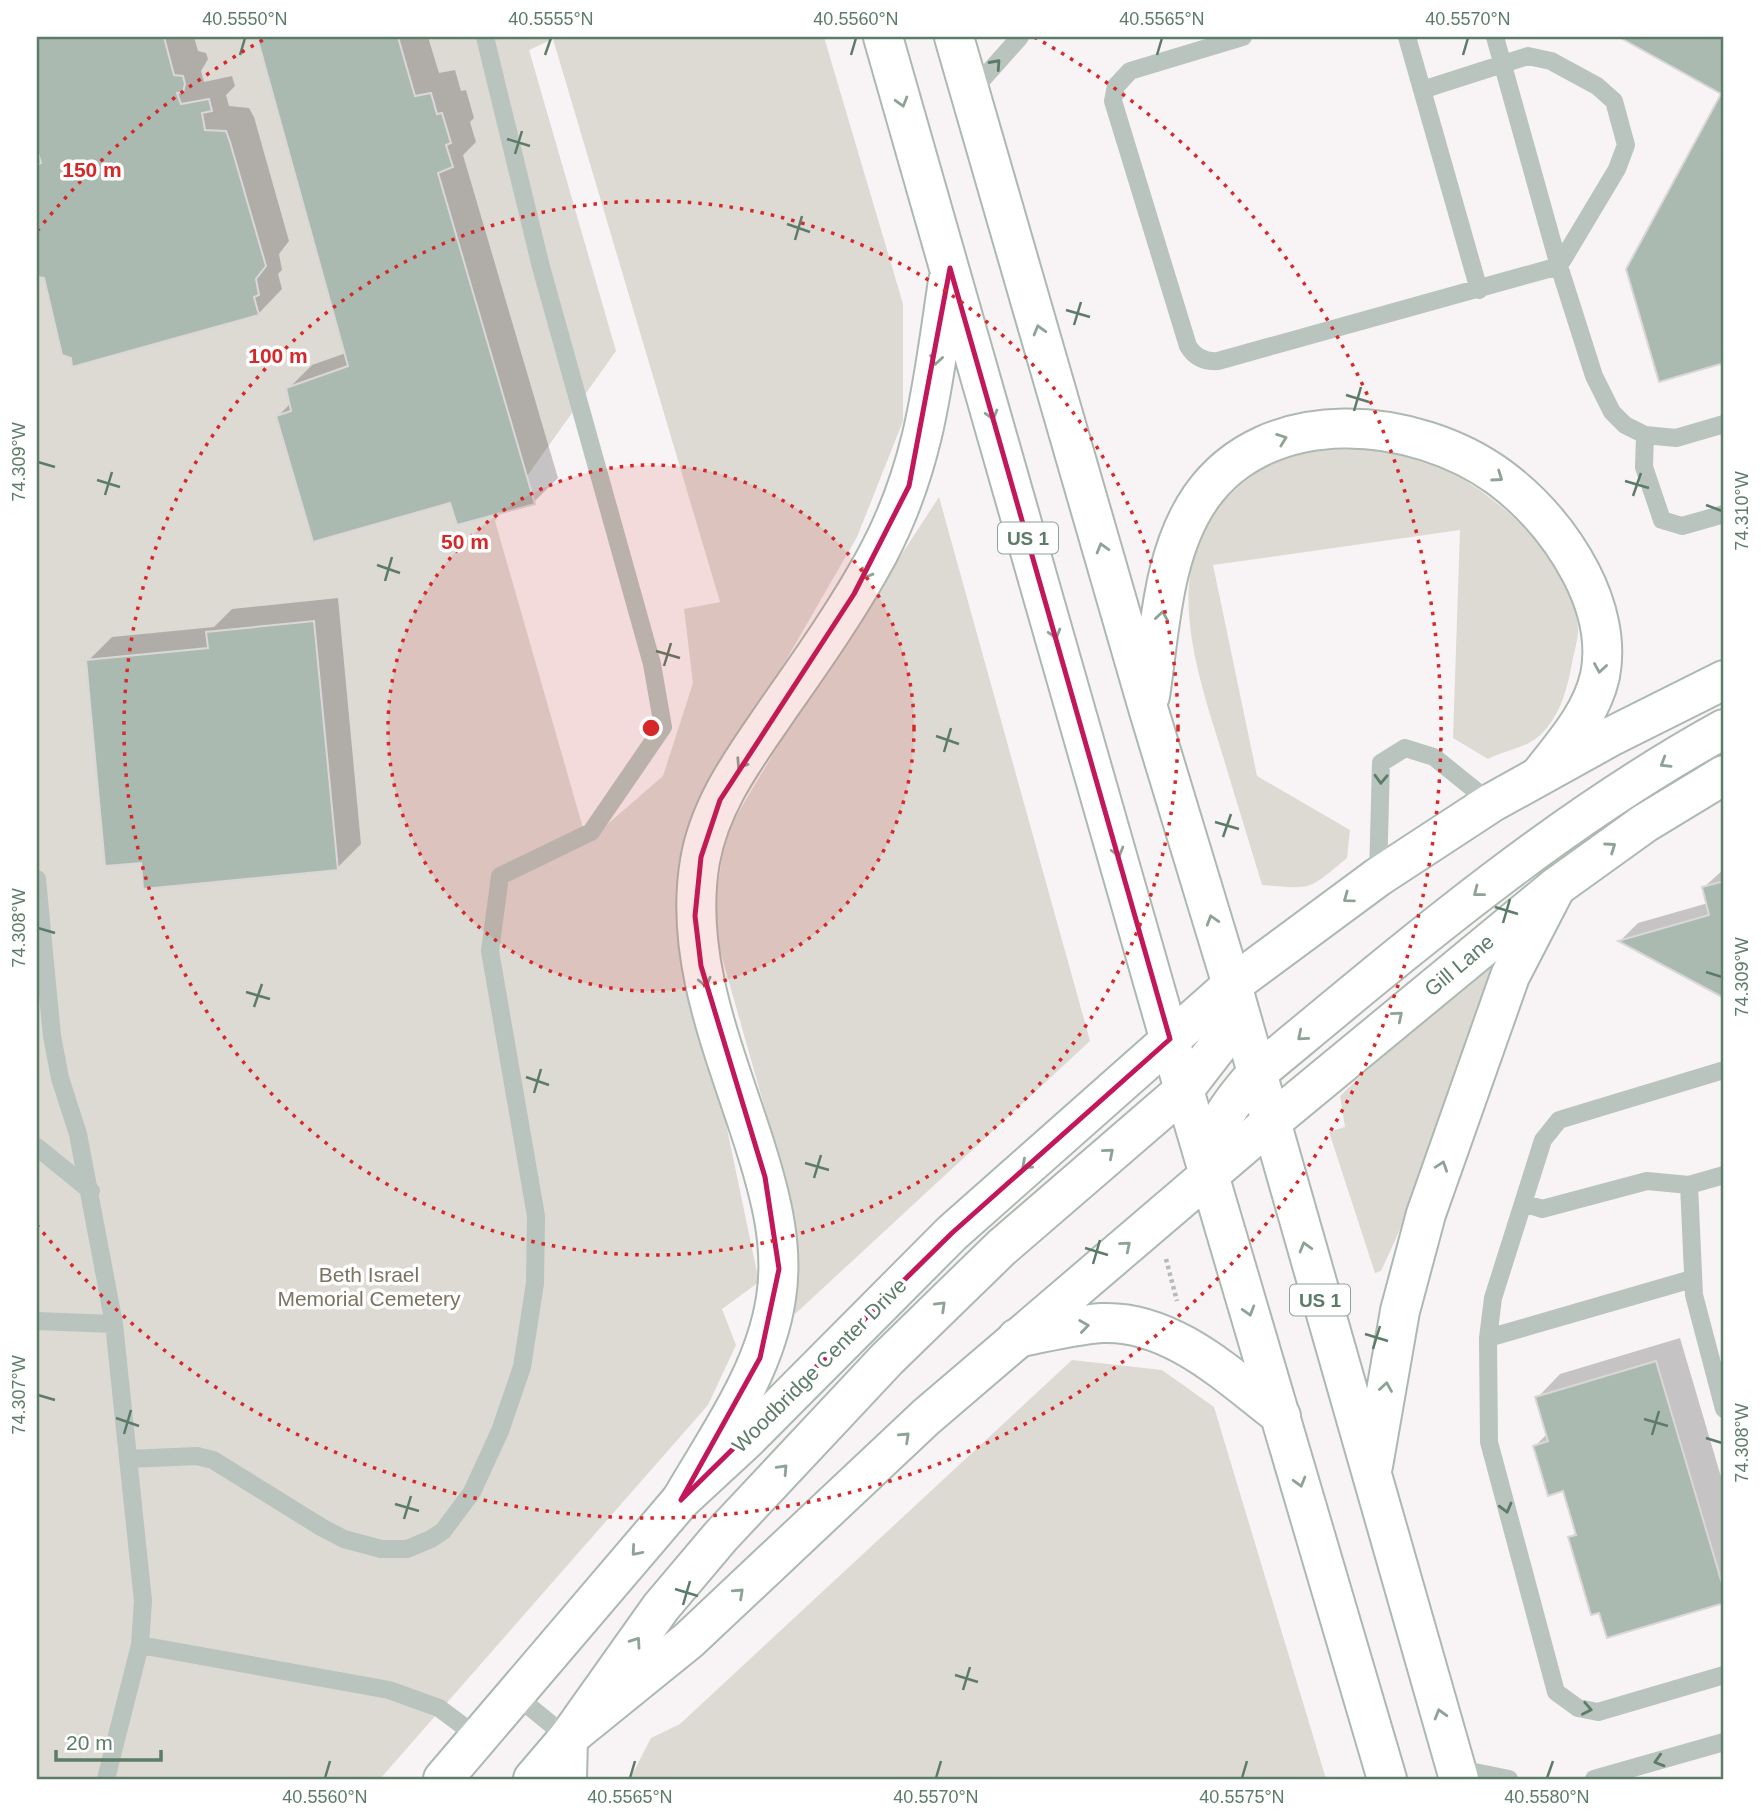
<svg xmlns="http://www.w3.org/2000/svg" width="1761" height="1816" font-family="Helvetica,sans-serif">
<rect width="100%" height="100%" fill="#f8f4f5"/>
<!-- green -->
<path fill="#ddd9d3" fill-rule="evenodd" d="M37 37H824L903 304V421L857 537 696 816 715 1071 759 1282 722 1309 736 1345 708 1405 380 1779H37ZM553 39 720 602 684 609 693 683 663 776 587 842 495 521 616 351 529 50Z
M1362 449C1380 452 1402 452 1420 458 1485 482 1569 553 1578 626 1579 637 1574 652 1572 663 1568 686 1561 713 1544 731 1530 748 1507 749 1488 759L1453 738 1460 530 1213 565 1257 776 1350 830 1347 858C1307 891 1314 889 1262 885 1249 841 1235 797 1222 753 1197 671 1157 563 1231 494 1245 481 1260 468 1278 461 1304 450 1334 450 1362 449Z
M939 497 1090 1041 795 1314 793 1208 712 922 726 833 791 724Z
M1505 952C1458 1056 1431 1168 1381 1271L1375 1273 1329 1132 1345 1127 1340 1096 1385 1053Z
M1072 1360 1162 1370 1214 1407 1326 1779H630L651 1738 680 1724Z"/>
<!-- shadow -->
<path fill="#0003" d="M37 37H194L198 51 206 53 208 59 201 71 204 82 232 76 235 86 226 95 229 106 249 108 254 117 289 241 279 254 282 270 278 274 282 289 259 313 74 365 45 276 37 274Z
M259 37H428L439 73 455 70 461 91 466 90 474 118 470 122 476 142 463 155 558 478 534 502 451 501 278 416 291 403 288 389 312 365 346 353Z
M1622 37H1724V362L1660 380 1723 94Z
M338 598 361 844 337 868 142 861 88 661 112 637 214 627 232 609Z
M1724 869V996L1621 940 1638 923 1708 903 1703 888Z
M1680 1338 1724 1487V1601L1608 1636 1570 1538 1576 1532 1564 1489 1535 1446 1547 1434 1537 1398 1560 1374Z"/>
<!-- building -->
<path fill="#abbab1" stroke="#d9d7d7" stroke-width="2" d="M37 37H164L174 75 183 76 185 84 183 92 177 93 181 104 209 99 212 111 202 113 205 130 226 131 230 142 266 266 256 279 259 295 254 297 259 315 72 367 71 358 62 355 44 278 37 277V164L41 163 37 150Z
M257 37H398L415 96 431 93 437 114 442 113 451 143 446 145 453 167 438 173 535 504 457 525 450 503 313 542 276 416 291 411 286 388 348 366Z
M1619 37H1724V363L1659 382 1626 269 1721 94Z
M314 621 338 870 143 889 141 863 105 866 86 660 208 648 206 632Z
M1724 881V998L1618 941 1709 915 1702 887Z
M1656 1361 1724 1590V1603L1607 1638 1599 1613 1591 1615 1568 1537 1576 1535 1563 1491 1548 1496 1533 1446 1548 1441 1535 1397Z"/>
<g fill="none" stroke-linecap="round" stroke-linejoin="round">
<defs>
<path id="secondary" d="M443 1779 681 1500 747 1439 952 1233 1232 985 1378 877 1491 803 1612 736 1724 680
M533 1779 568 1738 689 1640 926 1417 1270 1123 1556 887 1645 823 1724 775"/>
<path id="highway" d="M883 37 1184 1090 1387 1779
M954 37 1148 708 1232 985 1459 1779
M1150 696C1160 630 1162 553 1201 497 1268 402 1415 416 1499 477 1534 503 1561 535 1581 573 1597 604 1607 641 1600 676 1591 715 1564 744 1540 775
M1209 1172C1207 1132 1231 1102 1256 1074 1406 950 1553 823 1724 729
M1017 1338C1045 1332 1074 1325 1102 1323 1172 1320 1230 1377 1281 1416
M1373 1466 1400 1311 1426 1214 1510 976 1556 887
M681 1500C718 1436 765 1372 776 1298 784 1247 771 1197 756 1149 727 1056 683 960 700 861 710 803 746 756 778 709 813 659 849 608 878 554 926 463 933 380 948 281
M567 1779 568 1738 661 1607 721 1536 887 1359 1001 1248 1184 1090 1218 1046 1226 1030 1232 1014 1233 992"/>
</defs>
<!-- secondary casing -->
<use href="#secondary" stroke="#abb9b1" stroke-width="42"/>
<!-- highway casing -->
<use href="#highway" stroke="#adb8b1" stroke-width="42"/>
<!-- path -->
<path stroke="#b4bcb7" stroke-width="4.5" stroke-dasharray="3.5 3.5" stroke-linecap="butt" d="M1166 1259 1177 1301"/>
<!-- lane -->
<path stroke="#b8c4bd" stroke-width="18" d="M1243 37 1130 71 1116 86 1113 101 1188 346C1195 358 1205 362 1218 361L1559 266 1617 169 1626 145 1614 101 1597 86 1551 61 1528 56 1422 90
M1407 37 1479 290
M1495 37 1559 266 1594 376 1612 412 1625 425 1645 435 1676 438 1724 424
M971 92 1020 37
M1645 435 1644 467 1662 520 1682 526 1724 514
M1378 876 1381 763 1405 748 1434 757 1491 803
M37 879 52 1036 60 1078 78 1134 114 1324 143 1601 140 1645 106 1779
M1724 1070 1559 1120 1543 1140 1493 1298 1488 1338 1489 1442 1556 1692 1578 1708 1598 1712 1724 1675
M37 1147 91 1191
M1724 1175 1689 1185 1694 1295 1724 1409
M1524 1203 1542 1209 1647 1181 1689 1185
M37 1321 114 1324
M1488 1338 1692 1279
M128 1459 197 1456 213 1460 321 1527 344 1539 381 1549H407L431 1539 443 1531 472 1492 500 1431 522 1367 535 1283 536 1216 490 951 500 876 591 832 663 727 652 664 541 267 485 37
M140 1645 389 1690 439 1708 478 1737
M514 1694 568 1738
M1455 1768 1509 1779
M1594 1779 1724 1742"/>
<!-- secondary -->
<use href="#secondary" stroke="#fff" stroke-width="38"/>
<!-- highway -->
<use href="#highway" stroke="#fff" stroke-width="38"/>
</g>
<!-- one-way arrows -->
<defs><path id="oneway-chevron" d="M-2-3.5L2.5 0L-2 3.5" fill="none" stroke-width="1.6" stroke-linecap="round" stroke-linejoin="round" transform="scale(1.75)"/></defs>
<g stroke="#5c7c69">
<use href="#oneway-chevron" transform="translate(996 64) rotate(-48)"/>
<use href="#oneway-chevron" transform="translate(1381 779) rotate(92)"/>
<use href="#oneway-chevron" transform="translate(1506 1508) rotate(75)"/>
<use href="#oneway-chevron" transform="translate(1587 1709) rotate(11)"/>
<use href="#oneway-chevron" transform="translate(1659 1761) rotate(164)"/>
</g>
<g stroke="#8da396">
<use href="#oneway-chevron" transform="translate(902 102) rotate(74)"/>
<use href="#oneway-chevron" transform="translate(1039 330) rotate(-106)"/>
<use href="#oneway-chevron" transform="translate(936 360) rotate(99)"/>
<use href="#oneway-chevron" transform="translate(992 415) rotate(74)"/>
<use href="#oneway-chevron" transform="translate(1282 439) rotate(-20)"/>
<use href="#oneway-chevron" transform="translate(1498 477) rotate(35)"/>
<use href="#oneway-chevron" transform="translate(1102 548) rotate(-106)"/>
<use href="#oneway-chevron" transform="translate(866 574) rotate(121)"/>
<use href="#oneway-chevron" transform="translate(1162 616) rotate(-81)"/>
<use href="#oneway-chevron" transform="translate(1055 634) rotate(74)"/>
<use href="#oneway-chevron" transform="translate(1600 668) rotate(99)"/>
<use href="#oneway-chevron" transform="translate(1665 763) rotate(149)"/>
<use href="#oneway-chevron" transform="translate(741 764) rotate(123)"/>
<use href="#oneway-chevron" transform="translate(1611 847) rotate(-35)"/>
<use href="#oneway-chevron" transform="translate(1118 852) rotate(74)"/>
<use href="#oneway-chevron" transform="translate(1478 892) rotate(142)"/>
<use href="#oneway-chevron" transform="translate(1348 898) rotate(144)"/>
<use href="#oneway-chevron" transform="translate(1212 920) rotate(-107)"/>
<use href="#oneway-chevron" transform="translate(705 982) rotate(77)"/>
<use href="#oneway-chevron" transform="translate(1398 1016) rotate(-40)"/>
<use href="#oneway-chevron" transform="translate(1302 1036) rotate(140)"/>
<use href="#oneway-chevron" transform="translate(1109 1153) rotate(-41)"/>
<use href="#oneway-chevron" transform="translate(1026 1165) rotate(138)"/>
<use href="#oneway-chevron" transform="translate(1442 1166) rotate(-71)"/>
<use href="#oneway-chevron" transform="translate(1126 1246) rotate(-40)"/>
<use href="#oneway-chevron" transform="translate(1305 1247) rotate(-106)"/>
<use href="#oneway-chevron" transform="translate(941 1306) rotate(-44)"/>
<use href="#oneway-chevron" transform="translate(1249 1311) rotate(73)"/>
<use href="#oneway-chevron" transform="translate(1084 1326) rotate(-8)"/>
<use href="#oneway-chevron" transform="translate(1386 1387) rotate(-81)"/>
<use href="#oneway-chevron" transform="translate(905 1437) rotate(-43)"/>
<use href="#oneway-chevron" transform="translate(783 1469) rotate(-47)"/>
<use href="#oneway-chevron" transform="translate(1300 1482) rotate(74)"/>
<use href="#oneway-chevron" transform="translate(636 1551) rotate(131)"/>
<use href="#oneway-chevron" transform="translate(739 1593) rotate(-43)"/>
<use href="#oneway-chevron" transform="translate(636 1642) rotate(-55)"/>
<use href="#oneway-chevron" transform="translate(1440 1714) rotate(-106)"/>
</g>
<!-- marked area -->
<path fill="none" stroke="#c2185b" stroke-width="5" stroke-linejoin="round" d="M950 268 1170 1039 952 1233 681 1500 760 1358 779 1269 765 1177 701 966 695 916 701 857 720 800 854 594 909 486Z"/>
<!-- ticks -->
<path fill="none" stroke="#5c7c69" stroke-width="2.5" d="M240 55 245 38M545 55 551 38M851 55 856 38M1157 55 1162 38M1463 55 1468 38M507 139 530 146M515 154 522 131M787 224 810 232M795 240 802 216M1066 310 1090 317M1074 325 1081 302M1346 395 1369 402M1354 411 1361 387M38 462 55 467M97 480 120 487M1625 481 1649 488M105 495 112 472M1633 496 1641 473M1706 505 1722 511M377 565 400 573M385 581 392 557M656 651 680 658M664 666 671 643M936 736 959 744M944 752 951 728M1215 822 1239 829M1223 837 1231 814M1495 907 1518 914M1503 923 1510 899M38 928 55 933M1706 972 1722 977M246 992 270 999M254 1007 262 984M526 1077 549 1085M534 1093 541 1069M805 1163 829 1170M814 1178 821 1155M1085 1248 1108 1255M1093 1264 1100 1240M1365 1334 1388 1341M1373 1349 1380 1326M38 1395 55 1400M116 1418 139 1426M1644 1419 1668 1426M124 1434 131 1410M1652 1435 1659 1411M1706 1438 1722 1443M395 1504 419 1511M404 1519 411 1496M675 1589 698 1596M683 1605 690 1581M955 1675 978 1682M963 1690 970 1667M325 1778 330 1761M630 1778 635 1761M936 1778 941 1761M1242 1778 1247 1761M1547 1778 1553 1761"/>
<!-- distance rings -->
<circle cx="651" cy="728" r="263" fill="#d62828" fill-opacity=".12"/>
<g fill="none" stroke="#d62828" stroke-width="3.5" stroke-dasharray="3.5 7">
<circle cx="651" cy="728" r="263"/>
<circle cx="651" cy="728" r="527"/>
<path d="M37 231A790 790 0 0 1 268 37M1034 37A790 790 0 1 1 37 1225"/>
</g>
<g text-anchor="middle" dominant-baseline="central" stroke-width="7" stroke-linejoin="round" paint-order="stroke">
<!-- shield labels -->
<g fill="#fff" stroke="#8da396" stroke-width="2">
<rect x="998" y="522.5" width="60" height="31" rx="5"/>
<rect x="1290" y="1284.5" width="60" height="31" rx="5"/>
</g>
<g font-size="19" font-weight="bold" fill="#5c7c69">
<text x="1028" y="538">US 1</text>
<text x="1320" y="1300">US 1</text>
</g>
<!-- street labels -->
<g font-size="21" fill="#5c7c69" stroke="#fff">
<text transform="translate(1459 965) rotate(-40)">Gill Lane</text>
<text transform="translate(819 1365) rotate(-45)">Woodbridge Center Drive</text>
</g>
<!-- park labels -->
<g font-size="21" fill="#797360" stroke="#fff">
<text x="369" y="1274">Beth Israel<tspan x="369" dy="24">Memorial Cemetery</tspan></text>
</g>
</g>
<circle cx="651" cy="728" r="10" fill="#d62828" stroke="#fff" stroke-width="3.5"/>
<g font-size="21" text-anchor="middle" font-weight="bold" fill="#d62828" stroke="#fff" stroke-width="7" stroke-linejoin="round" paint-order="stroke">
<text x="92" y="177">150 m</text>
<text x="278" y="363">100 m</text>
<text x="465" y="549">50 m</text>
</g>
<!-- border -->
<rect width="1761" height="1816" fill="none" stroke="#ffffff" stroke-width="77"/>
<!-- scale -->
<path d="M56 1750v10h105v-10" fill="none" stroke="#5c7c69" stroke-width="3.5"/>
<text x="66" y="1750" font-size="21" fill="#5c7c69" stroke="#ffffff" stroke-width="5" paint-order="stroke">20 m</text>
<rect x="38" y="38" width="1684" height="1740" fill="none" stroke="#5c7c69" stroke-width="2.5"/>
<g font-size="18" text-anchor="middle" fill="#5c7c69">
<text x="245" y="25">40.5550°N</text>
<text x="551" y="25">40.5555°N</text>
<text x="856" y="25">40.5560°N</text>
<text x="1162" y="25">40.5565°N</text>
<text x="1468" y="25">40.5570°N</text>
<text transform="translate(19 462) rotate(-90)" y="6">74.309°W</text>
<text transform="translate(1742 511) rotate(-90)" y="6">74.310°W</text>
<text transform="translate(19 928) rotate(-90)" y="6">74.308°W</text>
<text transform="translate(1742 977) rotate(-90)" y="6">74.309°W</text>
<text transform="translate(19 1395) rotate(-90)" y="6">74.307°W</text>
<text transform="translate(1742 1443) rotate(-90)" y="6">74.308°W</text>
<text x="325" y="1803">40.5560°N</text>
<text x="630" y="1803">40.5565°N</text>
<text x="936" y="1803">40.5570°N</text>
<text x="1242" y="1803">40.5575°N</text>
<text x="1547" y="1803">40.5580°N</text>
</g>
</svg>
